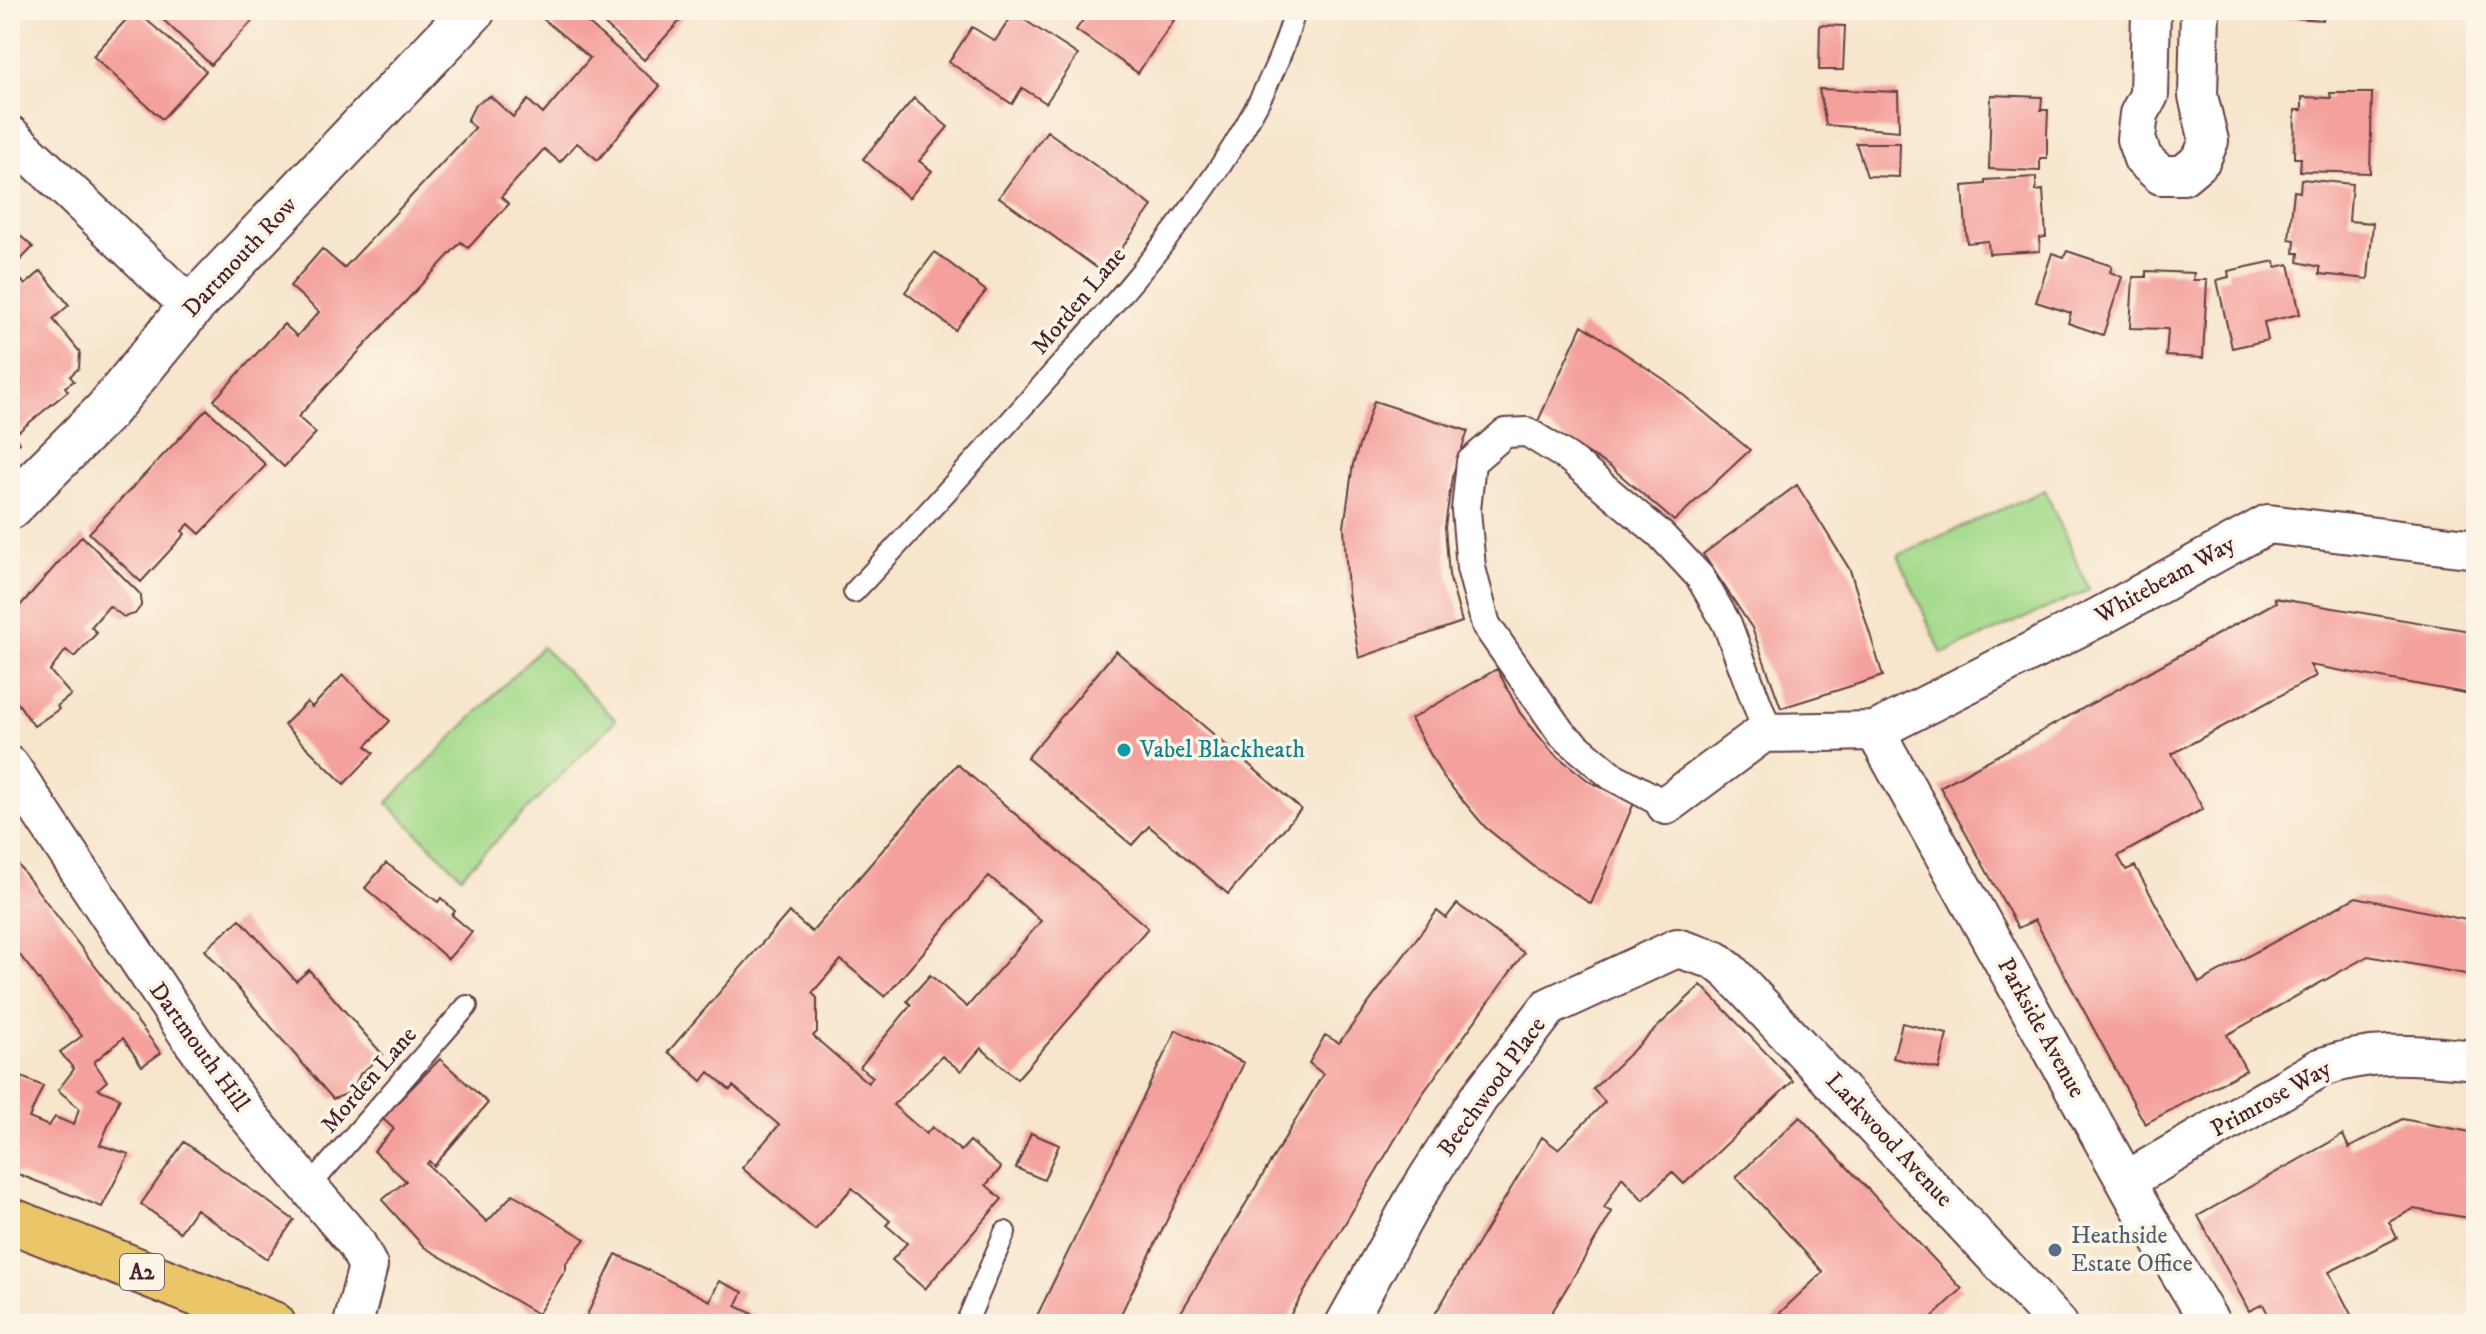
<svg xmlns="http://www.w3.org/2000/svg" width="2486" height="1334" font-family="'IM FELL DW Pica',serif">
<rect width="100%" height="100%" fill="#fcf5e5"/>
<filter id="ink" filterUnits="userSpaceOnUse"><feTurbulence type="fractalNoise" baseFrequency=".0125" numOctaves="2"/><feDisplacementMap in="SourceGraphic" scale="16" xChannelSelector="R" yChannelSelector="G"/><feConvolveMatrix kernelMatrix="1 2 1 2 8 2 1 2 1" color-interpolation-filters="sRGB"/></filter>
<filter id="wash" filterUnits="userSpaceOnUse"><feTurbulence type="fractalNoise" baseFrequency=".006" numOctaves="4" result="noise"/><feDisplacementMap in="SourceGraphic" scale="32" xChannelSelector="R" yChannelSelector="G"/><feGaussianBlur stdDeviation="1.8" result="paint"/><feColorMatrix in="noise" values="0 0 0 0 0 0 0 0 0 0 0 0 0 0 0 0 0 1.4 0 .05"/><feComposite in="paint" operator="in"/></filter>
<g filter="url(#wash)">
<rect width="100%" height="100%" fill="#f7e5cc"/>
<!-- green -->
<path fill="#a4da8b" stroke="#777c5b" stroke-width="2" d="M2045 490 2089 590 1942 654 1898 555Z
M542 647 616 720 461 876 387 803Z"/>
<g id="blocks">
<!-- building -->
<path fill="#f4a09c" fill-rule="evenodd" d="M135 10 206 71 162 119 93 56Z
M153 10H249L256 17 211 65Z
M549 10H573L660 86 598 160 577 143 560 162 544 149 501 197 509 204 468 248 461 242 298 417 316 433 284 467 214 400 284 324 297 336 319 312 290 286 322 249 344 268 475 128 467 121 475 105 490 96 513 117 528 100 543 114 590 58 542 18Z
M593 10H690L644 60 591 12Z
M1090 10H1159L1174 20 1138 73 1076 30Z
M2239 10H2274L2273 19 2239 17Z
M2280 10H2324L2323 20 2280 17Z
M2425 10H2476V16L2425 14Z
M1014 13 1078 55 1046 103 1022 88 1012 104 949 62 972 27 995 41Z
M1820 25 1845 26 1843 70H1819Z
M1819 89 1898 92 1899 131 1826 125Z
M2330 93H2372L2370 173 2300 171 2301 158H2294L2295 110H2302V97L2331 98Z
M1991 95 2042 97 2041 110H2048L2047 134V158H2040V171L1989 169Z
M914 98 948 127 919 161 932 171 909 198 863 159Z
M1047 131 1152 206 1104 273 999 197Z
M1856 143H1900L1899 177 1867 176Z
M2036 177V191L2043 190 2046 237 2039 238 2040 251 1989 254 1988 241 1967 243 1963 186 1985 184V180Z
M2301 179 2352 184 2349 221 2373 223 2368 279 2320 274V267L2298 262 2299 253H2294L2295 240 2289 239 2294 191 2300 192Z
M10 217 17 233 33 247 10 271Z
M2067 251 2112 266 2110 272 2122 277 2103 335 2068 323 2071 313 2036 302 2052 253 2064 257Z
M935 252 986 291 955 330 905 292Z
M2275 261 2276 267 2289 264 2300 314 2264 322 2268 340 2232 348 2217 280 2229 277 2228 271Z
M41 271 69 305 53 319 80 352 79 368 70 376 74 381 65 387 68 391 13 436 20 443 10 452V392L21 383 10 370V291L22 281 25 285Z
M2146 271 2194 273 2193 280H2207L2203 358 2166 356 2168 329 2130 328 2133 277H2146Z
M1582 325 1665 380 1750 450 1674 521 1612 468 1538 421Z
M1374 401 1468 431 1452 477 1445 527 1449 575 1462 622 1359 658 1348 593 1344 527 1353 464Z
M207 409 266 465 200 534 189 524 182 531 185 534 141 582 89 533Z
M1797 485 1850 570 1883 676 1781 708 1752 628 1703 554Z
M82 536 141 595V606L135 614 124 617 109 606 91 627 97 633 74 657 66 650 50 671 71 695 57 706 59 709 34 726 10 692V617Z
M2274 598 2476 632V695L2310 665 2316 676 2172 754 2203 809 2118 856 2126 870 2135 866 2199 983 2356 897 2476 922V976L2368 956 2227 1035 2246 1070 2145 1124 2035 920 2018 928 1940 787 2276 602Z
M1116 651 1301 809 1228 894 1149 826 1132 845 1027 758Z
M1497 669 1520 713 1552 752 1590 782 1634 803 1591 904 1536 868 1485 827 1443 777 1411 719Z
M343 675 390 721 366 746 374 753 344 784 284 725 307 702 312 707Z
M957 764 1148 928 1017 1079 981 1048 961 1071 942 1056 893 1105 926 1134 932 1127 961 1151 970 1141 1001 1168 986 1185 1002 1199 925 1289 892 1260 907 1243 886 1225 890 1221 852 1188 815 1230 742 1168 779 1125 733 1086 730 1090 709 1072 702 1081 668 1052 789 912 812 932ZM989 876 1041 921 967 1007 930 975 907 1001 911 1005 860 1067 873 1077 868 1083 813 1036 817 1032V998L812 993 841 960 885 997Z
M10 854 161 1053 142 1066 123 1038 94 1062 107 1081 98 1089 120 1098 100 1145 129 1154 102 1207 10 1171V1072L43 1086 29 1118 49 1126 55 1117 74 1125 79 1108 58 1090 74 1069 60 1052 82 1036 10 942Z
M386 863 438 902 441 898 455 911 452 915 472 932 448 959 365 888Z
M1457 904 1524 953 1421 1096 1285 1324H1174L1323 1074 1309 1063 1325 1035 1339 1043 1437 911 1446 918Z
M240 919 296 981 309 970 383 1055 360 1074 352 1092 333 1099 205 950Z
M1701 985 1793 1081 1684 1184 1672 1172 1643 1200 1622 1177 1604 1208 1612 1212 1545 1324H1429L1542 1137 1558 1149 1605 1102 1593 1089Z
M1902 1023 1947 1034 1939 1069 1893 1058Z
M1176 1030 1244 1063 1116 1324H1033Z
M440 1059 488 1103 434 1166 429 1161 427 1164 487 1222 513 1194 585 1239 566 1263V1269L538 1314 424 1247 382 1200 406 1181 374 1151 394 1129 382 1118Z
M1800 1117 1962 1289 1925 1324H1768L1823 1272 1736 1177Z
M2402 1119 2476 1133V1219L2413 1209 2389 1222 2397 1238 2329 1272 2354 1320 2350 1324H2273L2263 1304 2249 1311 2198 1216 2343 1135 2349 1148Z
M1031 1133 1059 1145 1044 1180 1016 1168Z
M184 1142 294 1220 267 1259 196 1209 180 1232 141 1204Z
M616 1254 710 1301 719 1281 743 1292 736 1306 774 1324H606L587 1315Z"/>
</g>
</g>
<g filter="url(#ink)">
<use href="#blocks" fill-opacity="0" stroke="#643d43" stroke-width="2"/>
<g fill="none" stroke-linecap="round" stroke-linejoin="round">
<defs>
<path id="service" d="M854 592C922 520 988 446 1054 372 1142 272 1262 140 1295 10
M309 1187 467 1006
M966 1324 1005 1232"/>
<path id="pedestrian" d="M1666 805 1612 776 1562 734 1486 625 1471 568 1466 510 1471 462 1505 433 1527 432 1569 458 1660 534 1700 577 1727 624 1768 733"/>
<path id="minor" d="M2151 10 2149 95 2139 114 2136 139 2143 159 2161 175H2183L2201 160 2209 141 2198 96 2200 10
M10 135 191 307
M1875 731 2139 1205 2211 1324
M10 766 192 1040 250 1118 356 1243 368 1266 353 1324
M1666 805 1763 733 1875 731 2101 616 2268 524 2476 549
M2126 1181 2320 1068C2373 1048 2421 1055 2476 1060
M1345 1324 1415 1198 1478 1099 1549 1007 1677 948 1715 960 1730 972 2058 1324"/>
<path id="tertiary" d="M10 507 106 411 191 307 473 10"/>
<path id="trunk" d="M10 1220 273 1324"/>
</defs>
<!-- service casing -->
<use href="#service" stroke="#643d43" stroke-width="24"/>
<!-- pedestrian casing -->
<use href="#pedestrian" stroke="#643d43" stroke-width="32"/>
<!-- minor casing -->
<use href="#minor" stroke="#643d43" stroke-width="42"/>
<!-- tertiary casing -->
<use href="#tertiary" stroke="#643d43" stroke-width="48"/>
<!-- trunk casing -->
<use href="#trunk" stroke="#643d43" stroke-width="48"/>
<!-- service -->
<use href="#service" stroke="#fff" stroke-width="20"/>
<!-- pedestrian -->
<use href="#pedestrian" stroke="#fff" stroke-width="28"/>
<!-- minor -->
<use href="#minor" stroke="#fff" stroke-width="38"/>
<!-- tertiary -->
<use href="#tertiary" stroke="#fff" stroke-width="44"/>
<!-- trunk -->
<use href="#trunk" stroke="#ebc669" stroke-width="44"/>
</g>
</g>
<!-- markers -->
<circle fill="#0f9aa8" stroke="#fcf5e5" stroke-width="3" cx="1124" cy="750" r="8"/>
<circle fill="#5c6f8a" stroke="#fcf5e5" stroke-width="3" cx="2055" cy="1250" r="8"/>
<g text-anchor="middle" dominant-baseline="central" stroke-width="7" stroke-linejoin="round" paint-order="stroke">
<!-- shield labels -->
<rect fill="#fcf5e5" stroke="#7f5f63" stroke-width="2" x="120" y="1254" width="44" height="36" rx="6"/>
<g font-size="22" font-weight="bold" fill="#4a1f2b">
<text x="142" y="1272">A2</text>
</g>
<!-- street labels -->
<g font-size="24" fill="#4a1f2b" stroke="#fcf5e5">
<text transform="translate(240 257) rotate(-47)">Dartmouth Row</text>
<text transform="translate(1079 301) rotate(-50)">Morden Lane</text>
<text transform="translate(2165 580) rotate(-29)">Whitebeam Way</text>
<text transform="translate(2041 1028) rotate(61)">Parkside Avenue</text>
<text transform="translate(199 1047) rotate(54)">Dartmouth Hill</text>
<text transform="translate(369 1080) rotate(-49)">Morden Lane</text>
<text transform="translate(1492 1087) rotate(-54)">Beechwood Place</text>
<text transform="translate(2271 1099) rotate(-29)">Primrose Way</text>
<text transform="translate(1889 1140) rotate(47)">Larkwood Avenue</text>
</g>
<!-- culture labels -->
<g font-size="24" fill="#0d838f" stroke="#fcf5e5" text-anchor="start">
<text x="1140" y="750">Vabel Blackheath</text>
</g>
<!-- service labels -->
<g font-size="24" fill="#4e5e75" stroke="#fcf5e5" text-anchor="start">
<text x="2071" y="1236">Heathside<tspan x="2071" dy="28">Estate Office</tspan></text>
</g>
</g>
<!-- margin -->
<rect width="2486" height="1334" fill="none" stroke="#fcf5e5" stroke-width="40"/>
</svg>
